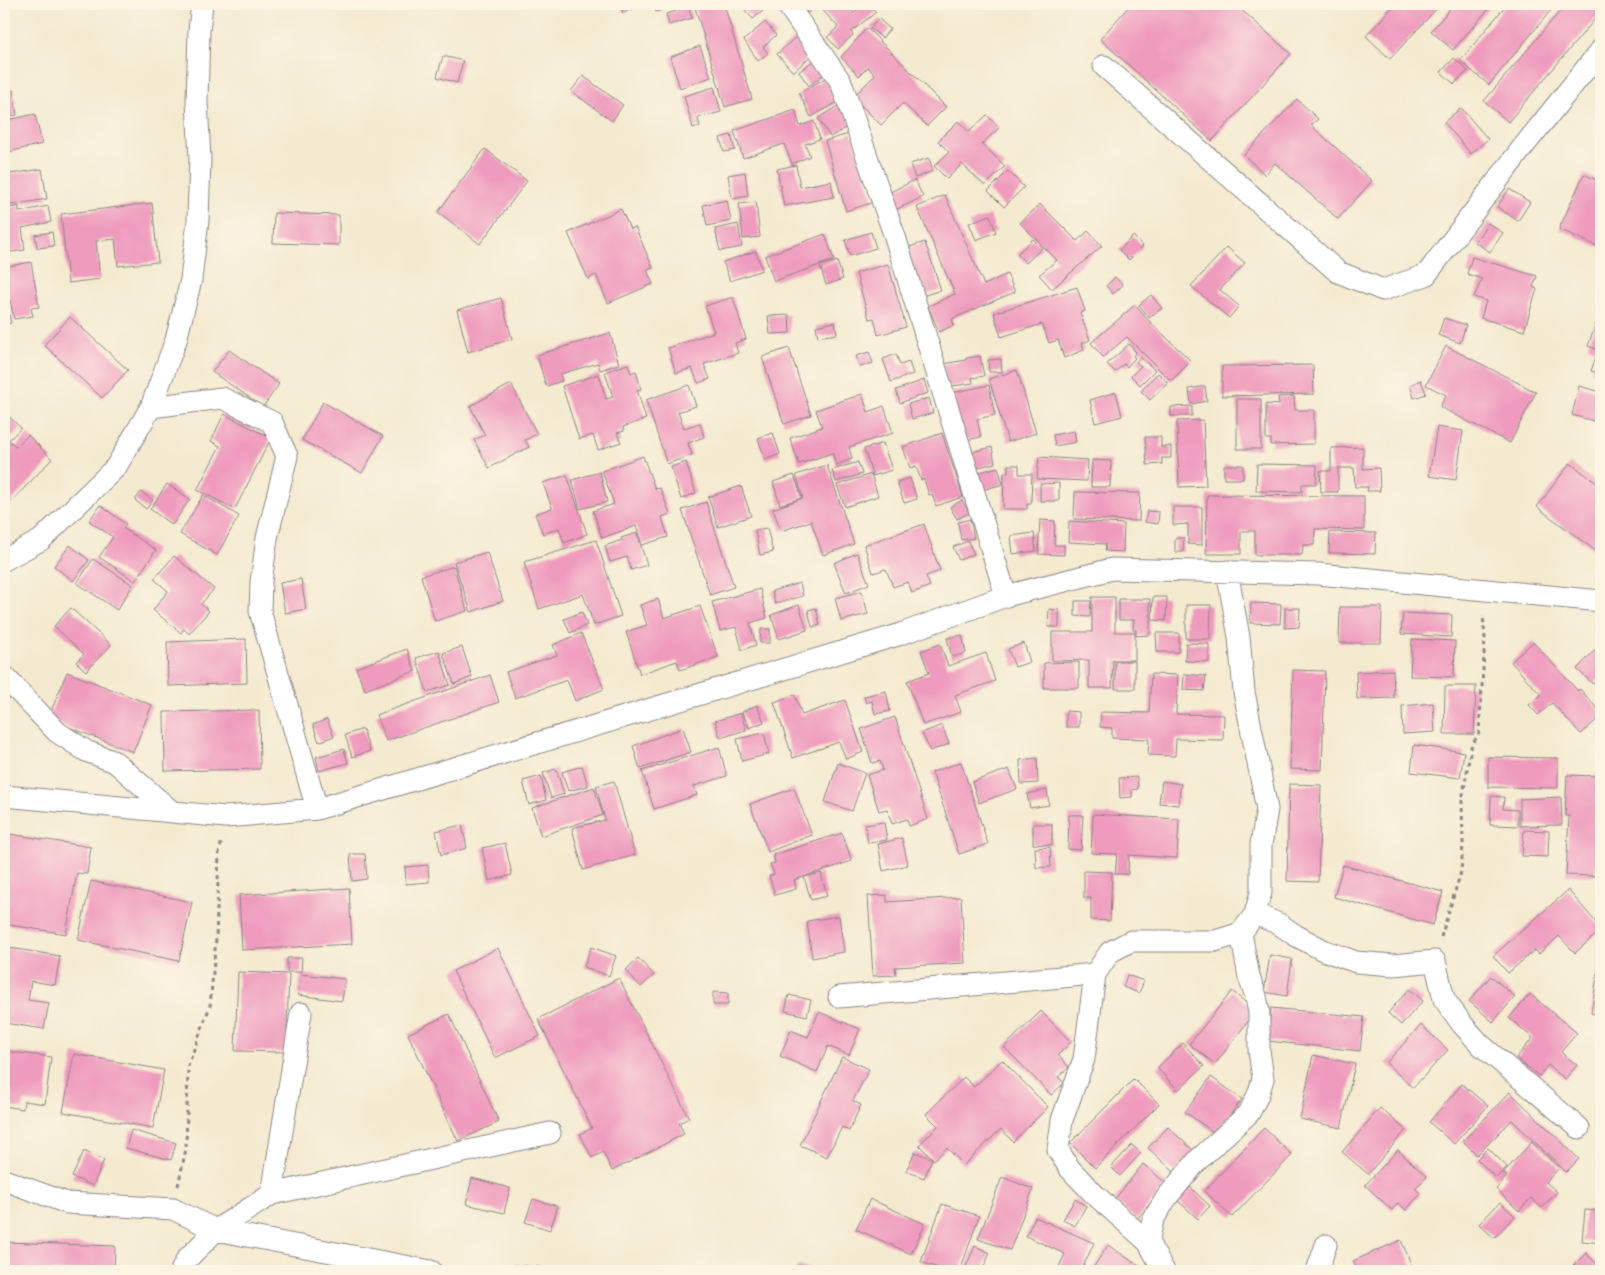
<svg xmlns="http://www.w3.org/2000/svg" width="1605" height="1275" font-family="Cardo,serif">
<rect width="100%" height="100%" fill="#fcf5e5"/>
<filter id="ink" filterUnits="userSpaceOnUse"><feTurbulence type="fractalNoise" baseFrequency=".02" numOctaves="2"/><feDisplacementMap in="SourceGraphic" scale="10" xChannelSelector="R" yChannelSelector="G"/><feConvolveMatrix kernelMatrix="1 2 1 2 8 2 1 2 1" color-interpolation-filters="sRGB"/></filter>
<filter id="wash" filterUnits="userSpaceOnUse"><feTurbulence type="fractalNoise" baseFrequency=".0096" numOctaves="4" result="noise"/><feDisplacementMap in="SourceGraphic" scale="20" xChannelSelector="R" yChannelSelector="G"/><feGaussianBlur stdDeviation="1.12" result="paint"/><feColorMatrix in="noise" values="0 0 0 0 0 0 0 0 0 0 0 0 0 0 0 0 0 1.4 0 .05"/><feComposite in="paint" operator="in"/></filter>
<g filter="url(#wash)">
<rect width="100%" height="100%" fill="#f4ead0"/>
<g id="blocks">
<!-- building -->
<path fill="#ef9bbe" d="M620 4H644L623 13Z
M653 4H678L656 12Z
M694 4H724L752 99 725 107Z
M752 4H768L769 6 753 19 745 10Z
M799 4H845L854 13 864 4H868L876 12 851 32 853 35 838 49 827 37 838 27 817 4 808 13Z
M1131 4H1235L1291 54 1212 141 1100 39Z
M1395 4H1441L1390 59 1366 36Z
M1454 4H1493L1453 50 1431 31Z
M1507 4H1556L1489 85 1460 61Z
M1566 4H1593L1601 12 1508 122 1484 101Z
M689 7 692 18 669 25 666 14Z
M879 19 890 29 882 38 870 28Z
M765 22 776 35 763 47 768 53 758 61 744 40Z
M867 28 946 107 927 126 903 103 881 125 853 97 875 75 868 67 859 76 841 57Z
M799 34 815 52 793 72 777 54Z
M700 46 711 77 680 88 670 57Z
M820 55 830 69 809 86 799 72Z
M443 56 463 61 457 83 437 77Z
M1454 58 1468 71 1454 84 1441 72Z
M583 76 623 105 612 121 571 91Z
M829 76 842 100 811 117 799 93Z
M714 87 721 112 698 118 700 126 693 128 684 96Z
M13 90 17 115 4 118V92Z
M1297 99 1318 119 1311 125 1372 181 1338 219 1275 163 1265 175 1244 155Z
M841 104 852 124 830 137 818 118Z
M1461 108 1488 139 1471 154 1444 122Z
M795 110 800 126 814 121 820 139 805 144 810 156 792 164 784 144 743 158 734 131Z
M35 114 42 144 4 153V121Z
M987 115 999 128 982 144 1005 166 985 186 962 164 947 179 934 166 949 152 938 141 958 121 969 132Z
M852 133 874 202 846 211 825 141Z
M731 135 735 150 724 152 720 138Z
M485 149 527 181 480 244 438 212Z
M929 158 933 171 915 178 910 164Z
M796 165 800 187 831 181 834 197 784 206 777 169Z
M42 169 47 199 6 206 4 175Z
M1008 171 1024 187 1004 207 988 191Z
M745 172 748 196 732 199 728 175Z
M1584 174 1601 182V243L1599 247 1559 229Z
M915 180 923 197 897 209 888 193Z
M1509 189 1530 202 1518 221 1497 207Z
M945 195 984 285 1007 274 1015 292 952 319 954 325 939 332 928 306 955 294 917 207Z
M727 200 731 221 707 226 703 205Z
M756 202 760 237 743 239 739 204Z
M152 203 158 262 118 266 115 239 96 241 100 279 68 283 61 214Z
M1040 204 1077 241 1088 231 1102 246 1052 289 1039 275 1057 260 1020 223Z
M19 206V212L48 206 51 222 22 228 25 250 4 253V209Z
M621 209 630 229 635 227 653 268 647 270 653 284 608 303 596 275 588 279 568 233Z
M274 213 339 215V245L273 243Z
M990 215 996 232 976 240 969 223Z
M1488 223 1503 233 1490 252 1475 242Z
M738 224 742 247 720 251 715 229Z
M52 232 54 246 37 248 35 235Z
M871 232 876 248 850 256 845 240Z
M825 234 834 260 774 281 765 256Z
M1133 236 1143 246 1129 260 1119 250Z
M1033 239 1042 248 1026 263 1017 254Z
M925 242 941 290 919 297 903 249Z
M1227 247 1245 263 1220 290 1239 306 1229 318 1191 286Z
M756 251 762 270 730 281 723 262Z
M1472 257 1537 276 1533 287 1537 289 1524 331 1481 318 1486 301 1474 297 1482 279 1467 274Z
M837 261 843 279 826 285 820 266Z
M31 262 39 307 31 308 33 316 14 319 10 300 5 301 4 267Z
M888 264 906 327 878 335 874 318 869 319 856 273Z
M1115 277 1123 285 1113 294 1106 286Z
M1077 287 1085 311 1080 313 1090 340 1082 343 1084 350 1064 358 1058 340 1049 343 1042 324 1001 337 994 313Z
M1151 295 1162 308 1149 318 1139 305Z
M733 297 746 339 735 343 738 353 704 364 710 379 698 383 692 368 676 373 668 348 714 332 705 306Z
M501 298 512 339 468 352 457 310Z
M7 303 11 323 4 325V304Z
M1135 305 1146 318 1191 361 1171 381 1127 337 1103 357 1091 343Z
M1601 309V351L1588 346Z
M789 315 790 333 770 334 768 316Z
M70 317 128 370 102 398 44 345Z
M1444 318 1466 325 1460 343 1438 335Z
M835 322 837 334 818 337 816 326Z
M610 333 619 364 600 370 598 363 560 374 562 381 546 386 537 355Z
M1129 344 1136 352 1133 356 1135 358 1127 367 1124 364 1115 372 1107 364Z
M1446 346 1536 392 1510 443 1440 407 1446 395 1426 385Z
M789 348 811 415 784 424 762 357Z
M229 350 279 384 263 407 212 372Z
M869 352 873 363 860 367 856 356Z
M896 354 900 365 909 362 913 374 891 382 883 359Z
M1597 354 1601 355V374L1591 371Z
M980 356 984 376 972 378 973 383 946 387 943 364 966 360V358Z
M1140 357 1155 370 1140 385 1131 376 1141 366 1136 362Z
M1001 359 1002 372H989L988 360Z
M628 364 631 373 636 371 641 389 637 390 646 419 623 427 624 431 617 433 621 442 598 450 593 435 579 439 562 386 599 374 606 399 613 397 605 372Z
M1313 365 1314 394 1222 396V366Z
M1017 370 1036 433 1008 442 989 379Z
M1158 373 1168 383 1150 400 1141 391Z
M924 380 928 393 900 403 896 390Z
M1421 380 1426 394 1414 398 1410 385Z
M511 384 537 434 525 440 529 447 489 468 474 440 485 435 470 406Z
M689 385 696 406 678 412 684 428 700 423 704 437 688 443 692 455 667 464 646 400Z
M989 385 995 415 977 419 981 437 961 441 952 393Z
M1205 386 1207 401 1191 404 1189 389Z
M1579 386 1601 392V405L1597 422 1572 415Z
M1116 392 1122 416 1095 423 1090 400Z
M862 394 868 412 884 406 893 433 849 447 852 459 836 465 832 453 799 464 790 438 822 427 816 410Z
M1294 396 1295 410H1314V444L1271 445V439H1266V404L1279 405 1278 397Z
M929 398 933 413 912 419 908 404Z
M1237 399H1261V449H1237Z
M323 402 383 436 362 473 302 440Z
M1192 406V416H1171V407Z
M4 412 21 428 9 440 16 447 28 435 52 459 4 509Z
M224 414 271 438 235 509 197 490 220 446 211 441Z
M1203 420 1206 486 1179 487 1177 421Z
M1437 427 1463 431 1456 480 1429 476Z
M1074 431 1076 442 1055 446 1053 435Z
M773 433 780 454 765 460 758 438Z
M942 433 963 497 936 506 932 494 929 495 924 479 921 480 916 466 910 468 903 447Z
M1145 437H1161V447L1171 446V458H1162V464L1147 465Z
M883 443 892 470 873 476 864 449Z
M992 447 995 463 976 468 972 452Z
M1363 447V469L1379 468 1380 491H1367L1368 487H1355L1354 468H1338V492H1321L1320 471H1331V448Z
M643 456 655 489 660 488 670 514 662 517 668 537 642 545 636 526 602 538 593 511 614 504 602 471Z
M1039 457 1088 460 1087 481 1037 479Z
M1092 460 1111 461 1110 487H1091Z
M686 462 696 493 681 499 671 467Z
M858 462 862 474 836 482 832 470Z
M1570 463 1601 486V555L1537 507Z
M1257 464 1317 465 1316 484H1302V492L1256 491Z
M827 465 854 544 823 555 811 521 781 531 773 509 803 498 796 475Z
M1008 465H1019V474H1032L1031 504H1027V509H1003L1004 473H1008Z
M1224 465H1243V479H1224Z
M998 467 1003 484 982 490 977 473Z
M600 472 607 502 580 509 572 480Z
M871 474 878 496 845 507 837 485Z
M567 475 587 534 564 543 559 528 543 534 535 514 552 508 543 483Z
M794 475 802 498 780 505 773 482Z
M910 478 917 499 904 503 897 482Z
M1059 483V501H1040V484Z
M167 484 190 499 172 525 150 509Z
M741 486 751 516 718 527 708 497Z
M141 492 153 500 146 509 135 500Z
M1075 492 1140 493 1139 521 1074 519Z
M203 495 239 516 217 555 180 534Z
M1207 495 1364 496V530L1315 529 1314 545H1303L1302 555H1255V531H1241V554H1206Z
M962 500 969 513 957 519 950 507Z
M706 502 734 587 710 595 682 510Z
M100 505 126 524 123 528 156 550 135 581 99 557 113 537 89 521Z
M1173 507H1202V545L1188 544V524L1173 525Z
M1147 511 1159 512 1158 524 1145 522Z
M970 519 974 538 961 540 958 522Z
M1040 520 1055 521 1054 545H1064V555L1038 554Z
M1069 521 1124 524 1123 552 1105 551 1106 544 1068 542Z
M924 524 940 571 926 576 930 586 912 593 908 582 893 587 886 569 873 573 864 545Z
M767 528 773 552 760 555 755 530Z
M1330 532 1376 533 1375 554 1329 553Z
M637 533 647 565 631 570 627 557 610 562 605 546 622 540 621 538Z
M1034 533 1036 551 1013 554 1011 536Z
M1175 538H1184L1183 552H1175Z
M596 540 621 616 594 625 583 594 539 609 524 562Z
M968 541 974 554 959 560 953 547Z
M70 545 89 560 73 581 54 566Z
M487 552 503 601 471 612 454 562Z
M857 553 869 584 846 593 834 563Z
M174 556 214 589 201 604 209 611 189 634 184 629 181 633 153 610 168 591 154 579Z
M93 559 133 585 117 610 77 583Z
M454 566 467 611 435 621 421 576Z
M301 579 306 609 285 613 280 583Z
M800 583 803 596 775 604 772 591Z
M760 589 767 618 750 623 756 645 742 650 736 627 720 631 712 602Z
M862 591 868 614 841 621 835 598Z
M1092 597H1115V632H1135V660H1113L1112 688H1089V660L1052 661V632H1092Z
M1153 597H1167L1166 621 1152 620Z
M658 599 664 618 700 606 718 657 680 670 677 661 640 674 626 632 647 625 640 605Z
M1119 599H1150V635L1136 636V630H1133L1134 620H1119Z
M1075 601H1091L1090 617 1075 616Z
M1251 603 1281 604 1280 624 1250 623Z
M799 605 807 630 779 639 771 615Z
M1186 605H1211L1210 639H1186Z
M1340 607H1382L1381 643H1339Z
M71 608 111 645 86 671 76 662 84 654 54 626Z
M816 608 820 625 812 627 808 610Z
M1285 608H1300L1299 627 1285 628Z
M1049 609 1059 610V627H1048Z
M582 612 587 625 570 633 564 619Z
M1403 613 1452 615 1451 637 1401 634Z
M761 629H770V643H760Z
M581 633 604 689 575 701 567 680 515 698 506 672 557 655 553 645Z
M1156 633H1179V652H1157Z
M962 635 966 653 952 657 947 638Z
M246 639 247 683 168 686 167 642Z
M1412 639 1455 641 1454 677 1410 676Z
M1533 642 1578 691 1580 689 1601 713V716L1581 734 1552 703 1538 715 1529 705 1541 695 1511 662Z
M1024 643 1030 662 1015 667 1008 649Z
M1186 643 1209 644V662L1185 661Z
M940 644 948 666 986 653 995 681 955 695 961 712 923 725 907 681 929 673 921 651Z
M462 647 472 677 454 684 443 653Z
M1598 647 1601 650V675L1593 684 1577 669Z
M407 649 415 671 365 690 356 668Z
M439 651 450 685 427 692 416 658Z
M1115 661H1135V689H1115Z
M1079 662V688H1044V663Z
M1293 670 1325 671 1322 770 1290 769Z
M1393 670 1394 698 1357 699 1356 672Z
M67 672 152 705 133 752 48 719Z
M1151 674 1178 675 1176 714 1224 715 1223 740 1176 739 1175 756 1148 755 1149 739 1112 738V728L1100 727 1101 712 1149 713Z
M1184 674 1206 676 1204 691 1183 690Z
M490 675 499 702 386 741 376 715Z
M1445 686H1476L1474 734H1444Z
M886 691 890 711 875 714 872 701 866 703 864 696Z
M795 695 802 715 845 700 863 752 846 759 839 742 793 758 774 702Z
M1433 703 1435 732 1403 734 1402 706Z
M757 705 764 722 749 728 742 712Z
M259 710 260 769 165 771 164 712Z
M1066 711 1079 712V727H1066Z
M741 713 746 730 720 738 715 721Z
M895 717 928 819 909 826 907 819 892 824 887 809 879 811 867 775 883 770 880 761 872 763 861 729Z
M327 719 334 736 319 742 313 725Z
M942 725 949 744 930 751 922 733Z
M683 728 691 752 640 769 633 746Z
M363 729 370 751 352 757 345 735Z
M764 733 769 754 742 761 737 739Z
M1414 745 1464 752 1460 778 1411 772Z
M719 747 727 776 694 786 697 795 654 809 642 771Z
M344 749 348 763 319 771 316 757Z
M1488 757 1558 758V788L1488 787Z
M1037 758 1038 783 1021 784 1020 760Z
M961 762 988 844 959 854 932 772Z
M838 763 865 773 852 811 825 802Z
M582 766 588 786 568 791 562 772Z
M556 769 564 794 551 798 543 773Z
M1009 769 1017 789 979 803 972 782Z
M1567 775 1598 776 1597 806H1601V843H1597L1595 876 1566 875 1569 816H1565Z
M541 776 546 800 529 805 523 781Z
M1137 777 1138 789 1132 790V797L1120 798 1119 778Z
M614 781 635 855 583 870 572 828 605 820 596 786Z
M1162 781 1181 784 1178 805 1159 803Z
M1289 784 1321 785 1318 882 1287 881Z
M594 787 603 815 541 836 532 808Z
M794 788 812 835 768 852 750 804Z
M1047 790 1049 805 1030 808 1027 794Z
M1491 796 1504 797 1503 809 1518 810V826L1490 825Z
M1561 797 1562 825 1520 826V799Z
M1093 814 1179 819 1177 858 1129 855 1128 874H1115L1117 854 1091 853Z
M1069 815H1083L1081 850 1068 849Z
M884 822 887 840 868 843 865 825Z
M1033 824H1052V845L1033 844Z
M462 825 467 848 441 855 436 831Z
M1524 830 1549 831 1548 857 1522 856Z
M4 833 91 847 87 874 77 873 66 934 4 924Z
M842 833 852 861 794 880 796 889 775 895 769 876 774 874 770 864 775 863 773 855Z
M902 838 908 865 883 871 878 844Z
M505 843 512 875 489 881 482 848Z
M1050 847 1051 867 1036 868 1035 848Z
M350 854H365L367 879 352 881Z
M428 865 429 882 406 884 405 867Z
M1343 865 1443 892 1433 925 1334 897Z
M1084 871 1112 872 1110 921 1091 920V898H1084Z
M821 873 827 896 811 900 804 877Z
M91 881 192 902 179 961 78 940Z
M349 888 352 944 242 950 239 895Z
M1568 890 1601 928V930L1575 953 1559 936 1539 954 1535 950 1508 973 1493 956Z
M887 895V902L961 897 965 963 895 967 896 975 873 976 868 896Z
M839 916 844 952 812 958 807 921Z
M4 947 60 956 55 985 31 981 28 1000 49 1003 44 1029 4 1023Z
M591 947 616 956 609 976 584 967Z
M498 948 540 1036 495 1058 453 971Z
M1270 955 1292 959 1287 996 1264 992Z
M287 958H302L301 972H287Z
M638 958 654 975 641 987 626 970Z
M1599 963H1601V1015L1591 1013Z
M238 972 289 974 286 1052 235 1051Z
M301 974 345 979 342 1001 298 995Z
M1127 975 1144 981 1139 993 1123 987Z
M1491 976 1515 997 1493 1022 1469 1001Z
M619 978 689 1118 679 1123 684 1134 612 1171 603 1152 592 1158 580 1134 592 1128 538 1019Z
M1409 989 1423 1001 1401 1025 1388 1013Z
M1232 991 1256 1011 1215 1064 1189 1044Z
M713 992 728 993V1005H713Z
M1530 994 1577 1033 1561 1052 1577 1065 1565 1079 1548 1065 1539 1076 1516 1058 1533 1038 1509 1018Z
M789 995 811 1000 807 1016 785 1011Z
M1271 1008 1364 1017 1360 1051 1268 1041Z
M1041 1011 1071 1042 1058 1055 1069 1067 1058 1077 1064 1083 1051 1095 1004 1047Z
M819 1012 860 1029 849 1055 828 1046 817 1072 780 1056 791 1030 808 1037Z
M449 1014 499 1122 458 1141 408 1034Z
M1421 1025 1448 1050 1413 1088 1386 1063Z
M1183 1043 1204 1066 1178 1090 1157 1068Z
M4 1051 51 1057 45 1104 24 1101 23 1109 4 1106Z
M74 1054 164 1070 153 1128 63 1112Z
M1313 1055 1355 1064 1341 1128 1300 1119Z
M842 1057 869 1069 853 1101 861 1105 849 1131 842 1127 827 1157 800 1145Z
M1002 1060 1048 1107 1013 1142 1001 1129 964 1165 947 1148 934 1160 919 1145 938 1126 926 1114 964 1077 974 1087Z
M1211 1077 1242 1099 1216 1134 1185 1112Z
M1134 1079 1159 1104 1095 1168 1070 1143Z
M1462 1084 1488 1106 1454 1144 1429 1122Z
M1510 1092 1579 1159 1566 1172 1512 1120 1477 1155 1463 1141Z
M1380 1108 1406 1130 1368 1174 1342 1152Z
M1168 1127 1194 1151 1174 1172 1148 1148Z
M1264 1128 1292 1155 1232 1217 1204 1191Z
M131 1130 176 1143 171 1160 126 1148Z
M1532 1142 1559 1168 1546 1182 1557 1192 1542 1208 1531 1198 1519 1211 1496 1189 1507 1176 1503 1173Z
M1132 1145 1141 1153 1120 1176 1111 1167Z
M1488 1148 1507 1167 1496 1178 1477 1159Z
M1398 1150 1427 1177 1415 1188 1421 1194 1406 1210 1398 1203 1392 1210 1365 1185Z
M84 1151 104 1160 93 1186 72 1177Z
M915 1152 932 1159 924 1178 906 1171Z
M1143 1164 1167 1184 1137 1219 1114 1200Z
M1002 1177 1033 1189 1010 1250 978 1239Z
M472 1178 510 1188 504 1213 466 1204Z
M1189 1186 1210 1206 1198 1219 1176 1199Z
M533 1199 558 1206 550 1230 525 1222Z
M870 1199 925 1224 911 1254 856 1229Z
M1075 1199 1086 1206 1075 1226 1063 1220Z
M1500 1202 1515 1216 1494 1238 1479 1224Z
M942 1204 979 1216 960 1271H947L921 1262Z
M1585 1210 1601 1211V1243L1582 1241Z
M1035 1217 1094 1243 1081 1271H1057L1065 1254 1026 1236Z
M1401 1240 1414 1271H1358L1353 1261Z
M4 1242 115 1246 114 1271H4Z
M1108 1245 1142 1268 1140 1271H1091Z
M975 1246 990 1253 982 1271H964Z
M1586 1253 1601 1268V1271H1568Z
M514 1265 541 1267V1271H513Z
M797 1266 821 1270V1271H796Z"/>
</g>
</g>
<g filter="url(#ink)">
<use href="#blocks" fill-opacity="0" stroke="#8b8686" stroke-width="1"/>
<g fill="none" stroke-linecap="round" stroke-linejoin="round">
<defs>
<path id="street" d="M787 4 841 82 895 237 1006 596
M1104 66 1338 272 1383 290 1426 275 1523 147 1601 50
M151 407 222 398 272 422 287 456 267 538 261 582 260 611 317 809
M4 560 41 540 116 467 151 407 176 340 191 280 198 220 200 159 197 101 199 31 202 4
M4 676 57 732 86 751 115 762 171 811
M4 796 226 817 317 809 898 635 1006 596 1112 569 1318 574 1601 601
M1255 914 1279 924 1295 935 1323 950 1356 962 1393 965 1435 961 1444 999 1462 1024 1481 1045 1579 1128
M839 997 1095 974
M4 1180 67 1203 173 1209 216 1230 272 1194 550 1133
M272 1194 301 1013
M1148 1242 1153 1220 1167 1197 1198 1160 1249 1113 1258 1095 1263 1079 1259 1050V1013L1256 996 1249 977 1241 933
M181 1271 187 1259 216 1230 431 1271
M1164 1271 1148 1242 1094 1194 1070 1169 1058 1150 1062 1120 1084 1059 1095 974 1110 952 1131 941H1215L1241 933 1255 914 1261 892V845L1267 809 1244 692 1239 637 1227 571
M1317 1271 1326 1245"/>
</defs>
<!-- street casing -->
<use href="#street" stroke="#8b8686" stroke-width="23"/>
<!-- path -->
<path stroke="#8b8686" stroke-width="3" stroke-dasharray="4 4" stroke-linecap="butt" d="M1441 937 1461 872 1463 844 1462 801 1471 747 1479 733 1485 639 1483 615
M178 1186 186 1149 188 1066 210 1006 216 939 219 853 222 840"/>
<!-- street -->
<use href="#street" stroke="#fff" stroke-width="21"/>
</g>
</g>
<!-- margin -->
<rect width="1605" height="1275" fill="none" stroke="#fcf5e5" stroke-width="20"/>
</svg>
